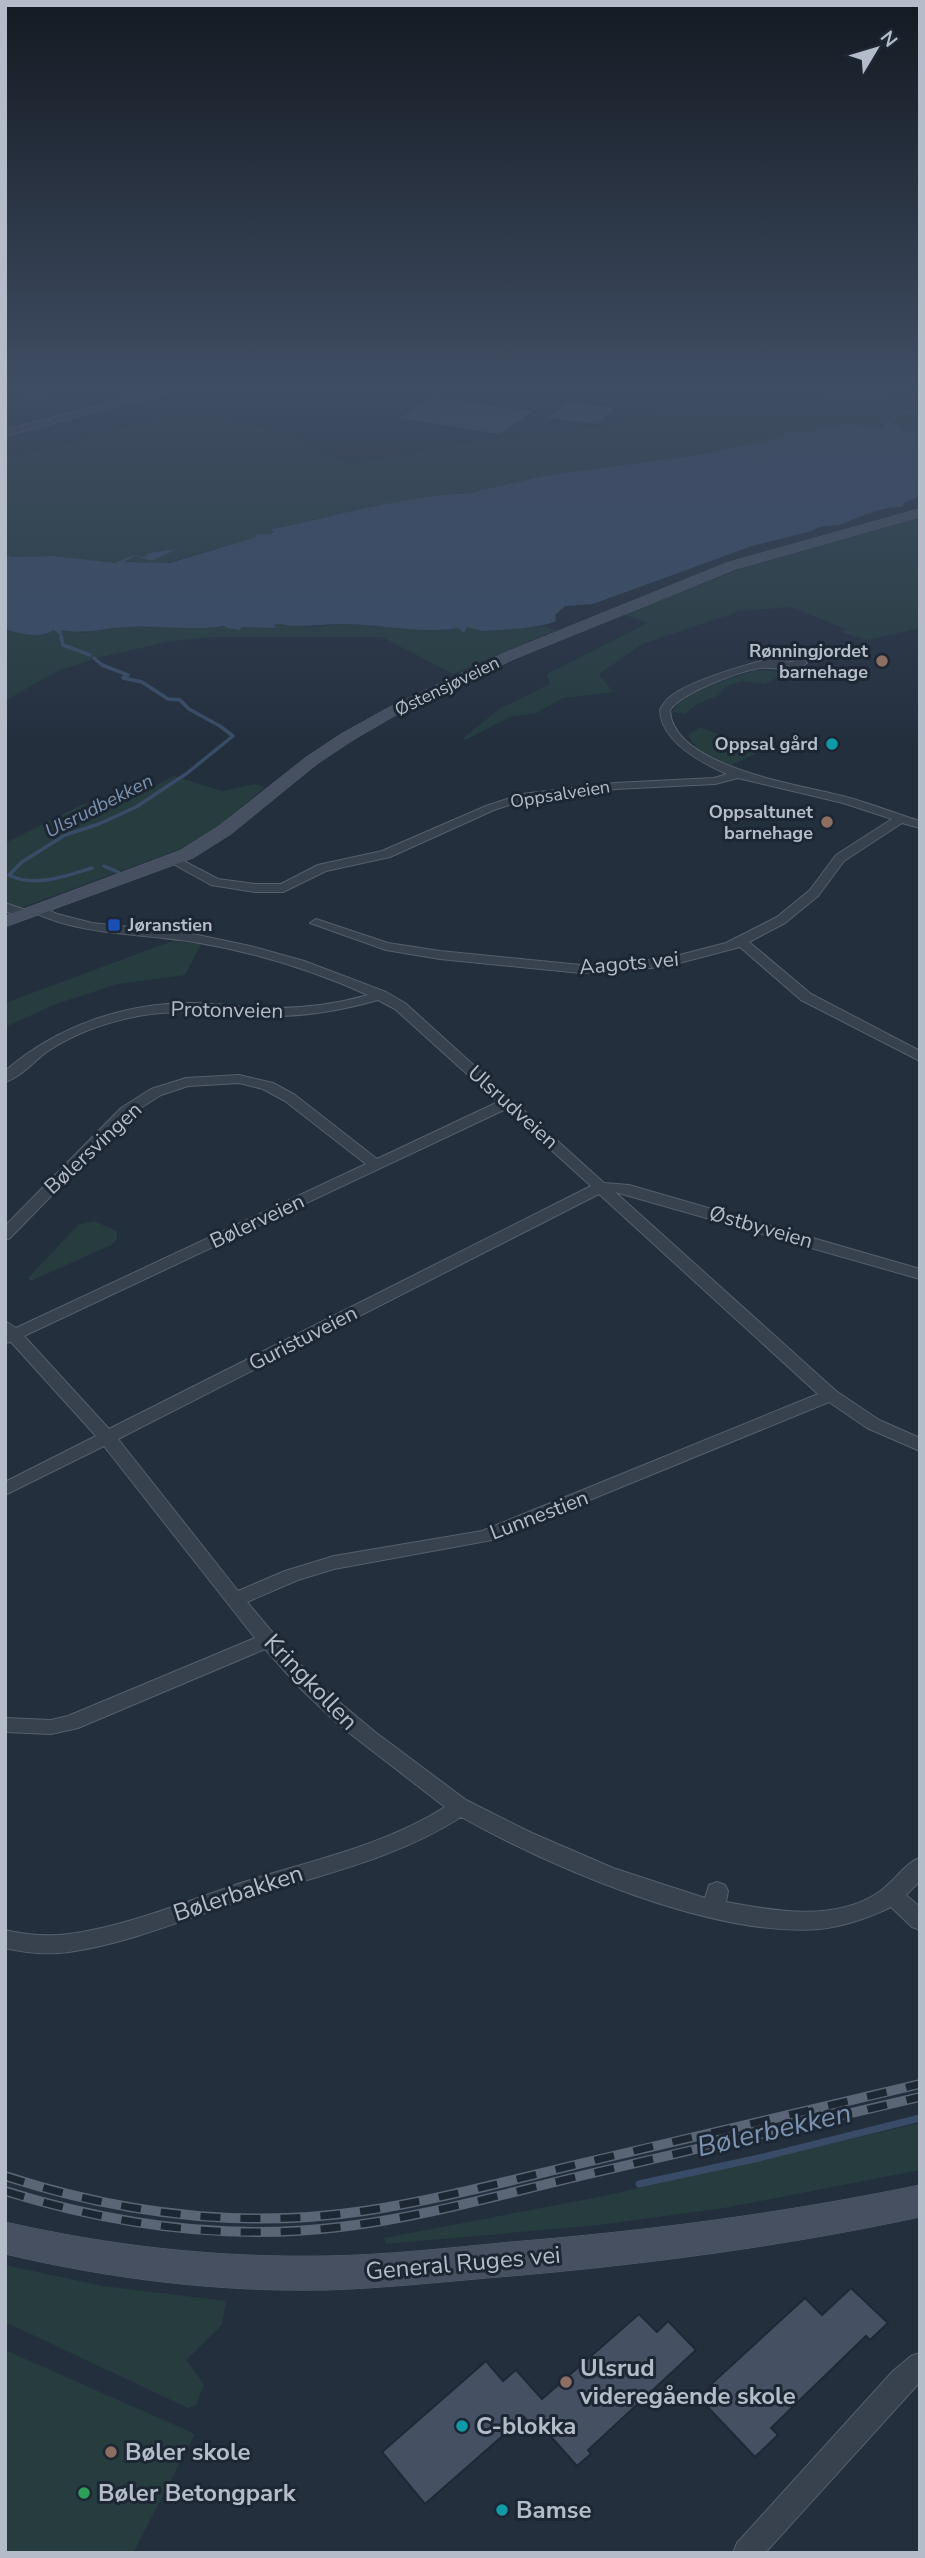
<svg xmlns="http://www.w3.org/2000/svg" width="925" height="2558" font-family="'Nunito Sans',sans-serif">
<rect width="100%" height="100%" fill="#242f3e"/>
<!-- green -->
<path fill="#263c3f" d="M24 384H120L80 391 5 412V397L26 392Z
M610 384H863C824 396 637 411 610 384Z
M889 384H920V434L899 430 900 428 891 424H881L884 427 881 428 841 423 838 426H818L817 431H791L779 438 698 455 543 476 470 493 457 492 437 498 378 505 273 529 270 530 274 533 258 534 253 538 162 564 123 561 113 563 54 556 12 557 5 554V457L67 445 140 424 172 419 174 415 193 413 201 419 251 424 325 448 317 452 351 464 492 439 544 437 581 430H601L679 402 819 395 866 385 888 386 909 415 918 388Z
M920 518V628L867 640 841 632 846 629 791 607 740 611 642 644 599 674 613 692 563 698 536 713 510 717 465 740 463 738 499 709 550 684 547 674 648 623 622 614 747 567Z
M279 624 314 627 346 624 447 629 458 628 464 633 467 627C500 634 527 620 556 630L453 674 382 637H213L171 641 101 657 57 671 5 701V629L41 635 54 630 61 633 62 630 80 633 126 627H274L273 625Z
M756 670 789 672 764 684 742 681 725 687 719 695 697 704 685 714 673 712C681 690 735 678 756 670Z
M700 727 761 751 728 767C712 759 696 752 688 735Z
M174 776 222 791 255 784 265 787 202 841 18 909 5 907V843L81 805 111 797 141 793Z
M172 941 201 944 185 975 118 984 56 1004 5 1027V1003Z
M94 1221 117 1231V1239L111 1245 31 1281 28 1278 78 1225Z
M920 2123V2170L724 2208 599 2225 386 2244 384 2238 604 2196Z
M5 2265 103 2286 226 2301 222 2325 186 2360 204 2384 196 2405 188 2408 5 2322Z
M5 2350 195 2434 133 2553H5Z"/>
<!-- water -->
<path fill="#394c67" d="M889 421 900 428 899 430 920 434V441L916 444 920 447V485L916 486 920 488V496L904 503 902 507C880 507 862 516 845 523 834 528 822 523 812 531L752 546 593 604 565 606 555 615 556 621C544 626 534 626 524 628L482 631 467 627 464 633 458 628C420 634 381 624 343 624 321 624 301 628 279 624L274 625 276 628 242 627 239 630 223 627H226L224 626C192 631 159 625 127 627 105 628 84 635 62 630L61 636 54 630C41 639 20 634 5 629V554L12 557 54 556 115 563 134 555 143 557 150 553 177 549 152 561 135 556 124 562 170 563 253 538 258 534H271L274 531 270 530 273 529C336 516 403 496 470 493L543 476 698 455 779 438 790 431H817L818 426H838L841 423 881 428 884 427 882 422Z"/>
<g fill="none" stroke-linecap="round" stroke-linejoin="round">
<!-- stream-far2 -->
<path stroke="#394c67" stroke-width="2.5" d="M829 393 837 394
M889 421 898 414 912 412"/>
<!-- stream-far1 -->
<path stroke="#394c67" stroke-width="3.5" d="M61 636 63 645 90 655
M104 866 118 872
M92 868C67 876 34 888 9 875L22 862 65 835 99 824 136 807 186 774 233 736 220 726 189 709 180 700 168 699 142 682 123 678 128 675 102 665 94 658"/>
<!-- stream -->
<path stroke="#394c67" stroke-width="7" d="M639 2184 759 2158 920 2118"/>
</g>
<!-- building -->
<path fill="#455162" stroke="#1f2835" stroke-width="2" d="M434 396 535 411 500 435 396 419Z
M567 401 618 407 598 425 546 419Z
M851 2288 888 2323 870 2340 866 2336 771 2428 778 2435 755 2457 701 2400 711 2391 708 2387 805 2298 822 2315Z
M639 2314 657 2332 668 2321 696 2350 588 2450 591 2454 577 2466 545 2430 539 2435 524 2417 425 2504 382 2452 486 2361 503 2381 516 2370 542 2399Z"/>
<g fill="none" stroke-linecap="round" stroke-linejoin="round">
<defs>
<path id="minor" d="M789 655 801 657 807 663C792 675 776 666 759 668 738 672 682 692 670 710 672 767 801 785 843 796 869 803 894 813 920 821V828L902 823 844 861 818 896 785 923 749 942 811 994 920 1051V1061L801 1000 740 947 664 967 581 973 440 959 386 950 310 923 316 919 388 943 440 951 581 965 664 959 726 943 777 917 810 890 836 855 892 819 843 803 738 778 715 784 615 789 524 800 494 810 390 857 326 871 283 892H255L211 885 166 860 168 857H176L218 879 255 884H281L318 865 382 851 486 806 522 794 615 783 714 778 727 774C702 763 661 742 660 710 663 705 665 700 670 697 690 680 762 659 789 655ZM792 661 795 662 778 663Z
M5 903 29 911 31 914 25 918 5 911Z
M37 905 57 914 92 923 193 934 250 946 304 961 386 992 405 1003 604 1183 629 1185 920 1269V1279L615 1192 836 1391 879 1420 920 1438V1451L867 1428 829 1402 492 1540 334 1569 298 1580 247 1602 293 1657 332 1696 375 1732 466 1800 532 1833 613 1868 705 1898 709 1885 717 1882 725 1885 728 1891 726 1902C774 1911 836 1922 879 1892 893 1883 906 1862 920 1858V1881L906 1895 920 1907V1930L912 1927 891 1907C868 1918 845 1926 820 1929 714 1938 553 1868 461 1817 398 1858 323 1874 252 1897 193 1916 131 1943 69 1952 47 1955 26 1953 5 1948V1930C26 1935 47 1937 69 1934 129 1926 189 1900 247 1881 314 1860 385 1845 445 1807L339 1725 299 1687 265 1649 78 1728 51 1734 5 1732V1718L51 1720 68 1716 255 1638 104 1446 5 1495V1482L96 1436 11 1342 5 1343V1321L16 1328 366 1164 285 1101 263 1089 239 1083 188 1086 161 1095 131 1114 10 1238 5 1240V1226L121 1108 151 1089 186 1078 239 1075 273 1083 295 1095 377 1159 498 1102 395 1009 378 1000C340 1011 301 1017 262 1016 220 1014 180 1008 138 1016 107 1022 75 1033 48 1051 35 1060 20 1078 5 1082V1071C57 1026 124 1003 192 1003 216 1003 239 1007 262 1008 298 1009 333 1005 368 995 312 970 254 952 194 942 140 933 83 936 33 912L31 909ZM506 1109 591 1186 109 1429 24 1336ZM599 1194 818 1394 482 1531 334 1556 285 1571 238 1591 118 1439Z
M920 2353V2382L765 2553H733L737 2543 893 2371 911 2356Z"/>
<path id="tertiary" d="M183 384H199L5 436V430Z"/>
<path id="secondary" d="M920 509V517L736 569 514 659 396 715 353 740 317 764 231 834 193 858 5 927V916L181 850 219 826 305 758 341 734 386 709 504 653 726 563Z
M920 2185V2217C785 2246 648 2264 511 2276 449 2281 388 2288 326 2290 217 2292 111 2279 5 2254V2222C111 2246 217 2258 326 2256 388 2255 449 2248 511 2242 648 2231 785 2213 920 2185Z"/>
</defs>
<!-- minor casing -->
<use href="#minor" stroke="#565f6c" stroke-width="2"/>
<!-- tertiary casing -->
<use href="#tertiary" stroke="#565f6c" stroke-width="2"/>
<!-- secondary casing -->
<use href="#secondary" stroke="#565f6c" stroke-width="1"/>
<!-- minor -->
<use href="#minor" fill="#38414e" fill-rule="evenodd"/>
<!-- tertiary -->
<use href="#tertiary" fill="#38414e" fill-rule="evenodd"/>
<!-- secondary -->
<use href="#secondary" fill="#465061" fill-rule="evenodd"/>
<defs>
<path id="rail" d="M5 2176C122 2214 242 2229 364 2211 443 2199 519 2178 596 2160 704 2134 812 2110 920 2084
M5 2191C114 2225 226 2241 340 2227 424 2217 506 2193 589 2174 699 2148 810 2123 920 2097"/>
</defs>
<!-- rail casing -->
<use href="#rail" stroke="#5a6575" stroke-width="10"/>
<!-- rail -->
<use href="#rail" stroke="#1d2633" stroke-width="7" stroke-dasharray="20" stroke-linecap="butt"/>
</g>
<!-- sky -->
<linearGradient id="sky" x2="0" y2="1"><stop stop-color="#141a22"/><stop offset="0.52" stop-color="#3f4d63"/><stop offset="1" stop-color="#3f4d63" stop-opacity="0"/></linearGradient>
<rect width="925" height="742" fill="url(#sky)"/>
<!-- markers -->
<g fill="#8d6e63" stroke="#1d2633" stroke-width="2.5">
<circle cx="882" cy="661" r="7"/>
<circle cx="827" cy="822" r="7"/>
<circle cx="566" cy="2382" r="7"/>
<circle cx="111" cy="2452" r="7"/>
</g>
<g fill="#0f9aa8" stroke="#1d2633" stroke-width="2.5">
<circle cx="832" cy="744" r="7"/>
<circle cx="462" cy="2426" r="7"/>
<circle cx="502" cy="2510" r="7"/>
</g>
<rect fill="#1a4fb4" stroke="#1d2633" stroke-width="2.5" x="107" y="918" width="14" height="14" rx="3.5"/>
<circle fill="#2e9e5b" stroke="#1d2633" stroke-width="2.5" cx="84" cy="2493" r="7"/>
<g text-anchor="middle" dominant-baseline="central" stroke-width="6" stroke-linejoin="round" paint-order="stroke">
<!-- far-poi labels -->
<g font-size="18" font-weight="bold" fill="#b4bcc9" stroke="#1d2633" text-anchor="end">
<text x="868" y="651">Rønningjordet<tspan x="868" dy="21">barnehage</tspan></text>
<text x="818" y="744">Oppsal gård</text>
<text x="813" y="812">Oppsaltunet<tspan x="813" dy="21">barnehage</tspan></text>
<text x="128" y="925" text-anchor="start">Jøranstien</text>
</g>
<!-- far-street labels -->
<g font-size="18" fill="#b4bcc9" stroke="#1d2633">
<text transform="translate(447 686) rotate(-26)">Østensjøveien</text>
<text transform="translate(560 794) rotate(-9)">Oppsalveien</text>
</g>
<!-- far-water labels -->
<g font-size="19" font-style="italic" fill="#7c92b1" stroke="#1d2633">
<text transform="translate(99 806) rotate(-27)">Ulsrudbekken</text>
</g>
<!-- street labels -->
<g font-size="21" fill="#b4bcc9" stroke="#1d2633">
<text transform="translate(629 963) rotate(-5)">Aagots vei</text>
<text transform="translate(227 1010) rotate(1)">Protonveien</text>
<text transform="translate(513 1107) rotate(42)">Ulsrudveien</text>
<text transform="translate(93 1148) rotate(-43)">Bølersvingen</text>
<text transform="translate(257 1221) rotate(-25)">Bølerveien</text>
<text transform="translate(761 1227) rotate(16)">Østbyveien</text>
<text transform="translate(303 1338) rotate(-27)">Guristuveien</text>
<text transform="translate(539 1515) rotate(-21)">Lunnestien</text>
</g>
<!-- near-street labels -->
<g font-size="24" fill="#b4bcc9" stroke="#1d2633">
<text transform="translate(311 1682) rotate(46)">Kringkollen</text>
<text transform="translate(238 1893) rotate(-18)">Bølerbakken</text>
<text transform="translate(463 2263) rotate(-5)">General Ruges vei</text>
</g>
<!-- near-poi labels -->
<g font-size="24" font-weight="bold" fill="#b4bcc9" stroke="#1d2633" text-anchor="start">
<text x="580" y="2368">Ulsrud<tspan x="580" dy="28">videregående skole</tspan></text>
<text x="476" y="2426">C-blokka</text>
<text x="125" y="2452">Bøler skole</text>
<text x="98" y="2493">Bøler Betongpark</text>
<text x="516" y="2510">Bamse</text>
</g>
<!-- near-water labels -->
<g font-size="28" font-style="italic" fill="#7c92b1" stroke="#1d2633">
<text transform="translate(774 2130) rotate(-13)">Bølerbekken</text>
</g>
</g>
<!-- border -->
<rect width="925" height="2558" fill="none" stroke="#b4bcc9" stroke-width="14"/>
<!-- north arrow -->
<g transform="translate(876 49) rotate(52)" stroke="#1d2633" stroke-width="5" paint-order="stroke">
<path d="M0-5L12 26L0 18L-12 26Z" fill="#b4bcc9"/>
<text y="-10" font-size="19" font-weight="bold" text-anchor="middle" fill="#b4bcc9">N</text>
</g>
</svg>
